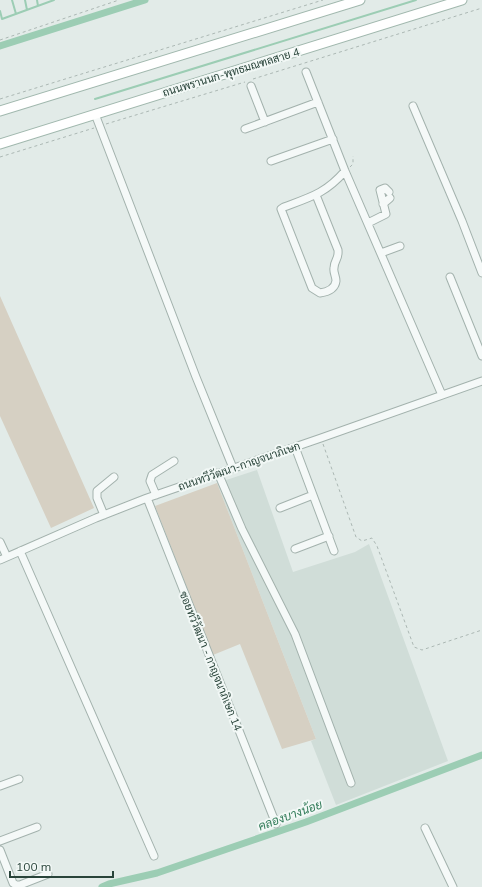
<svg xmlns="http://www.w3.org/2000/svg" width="482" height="887" font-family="Mulish,Sarabun,sans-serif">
<rect width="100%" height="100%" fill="#e2ebe8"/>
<!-- built -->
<path fill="#d0ddd8" d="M257 470 293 572 355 552 369 544 448 761 336 805 311 741 316 739 217 483Z"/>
<!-- green -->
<path fill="#d6d0c3" d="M0 296 94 508 51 528 0 416Z
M217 483 316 739 282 749 240 644 213 655 155 506Z"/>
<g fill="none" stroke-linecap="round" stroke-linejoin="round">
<!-- stream -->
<path stroke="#9ccdb4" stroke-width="2" d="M12 0 16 14
M25 0 27 10
M37 0 38 6
M0 11 2 19 54 0
M95 99 416 0"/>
<!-- canal -->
<path stroke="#9ccdb4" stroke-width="7" d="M0 46 145 0
M102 887 109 884 157 873 306 822 482 755"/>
<defs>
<path id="minor" d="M306 72 345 171 442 395
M251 86 265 122
M413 106 462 221 482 273
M95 114 196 377 233 468
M245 129 318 102
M271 161 333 139
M316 195 338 250C339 260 334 260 334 268 333 272 336 276 336 281 335 289 327 292 320 293L312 288 281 209 284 207C311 197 326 193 345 171
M383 204 390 198
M368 223 386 214 380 190 385 188 389 192
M381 253 400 246
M450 277 482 356
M295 447 334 551
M218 473 242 529 295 634 351 783
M156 495 150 481 152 475 174 461
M147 498 276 824
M280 508 313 495
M104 515 97 498V491L114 477
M0 542 7 557
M295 549 329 536
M20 551 154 856
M0 560 96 518 147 498 321 438 482 381
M0 786 19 779
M425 828 453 887
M0 841 37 827
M0 850 13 883 16 885H20L48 874"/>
<path id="major" d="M0 111 360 0
M0 144 462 0"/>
</defs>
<!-- minor casing -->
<use href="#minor" stroke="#a3b2ad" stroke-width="9"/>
<!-- major casing -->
<use href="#major" stroke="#a1b8ae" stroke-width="11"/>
<!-- path -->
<path stroke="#acb8b4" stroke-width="1" stroke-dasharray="3 3" stroke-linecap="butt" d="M0 40 119 0
M253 79 482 8
M0 99 323 0
M106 124 245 82
M0 157 94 128
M350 167 353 164V156
M323 444 356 537 362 541 372 538 377 546 414 647 422 650 482 630"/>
<!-- minor -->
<use href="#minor" stroke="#f5f9f8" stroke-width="7"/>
<!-- major -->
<use href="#major" stroke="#fff" stroke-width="9"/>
</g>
<g text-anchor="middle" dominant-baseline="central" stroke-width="4" stroke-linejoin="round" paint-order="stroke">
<!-- street labels -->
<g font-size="11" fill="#29443a" stroke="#f2f8f6">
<text transform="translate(231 72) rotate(-17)">ถนนพรานนก-พุทธมณฑลสาย 4</text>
<text transform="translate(239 466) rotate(-19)">ถนนทวีวัฒนา-กาญจนาภิเษก</text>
<text transform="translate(211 661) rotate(68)">ซอยทวีวัฒนา - กาญจนาภิเษก 14</text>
</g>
<!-- water labels -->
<g font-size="12" font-style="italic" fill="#317b58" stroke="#f2f8f6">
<text transform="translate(290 815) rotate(-20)">คลองบางน้อย</text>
</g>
</g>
<!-- scale -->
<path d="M10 871v6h103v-6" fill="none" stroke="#29443a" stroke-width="2"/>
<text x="16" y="871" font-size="12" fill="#29443a" stroke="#f2f8f6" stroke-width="3" paint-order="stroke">100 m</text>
</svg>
